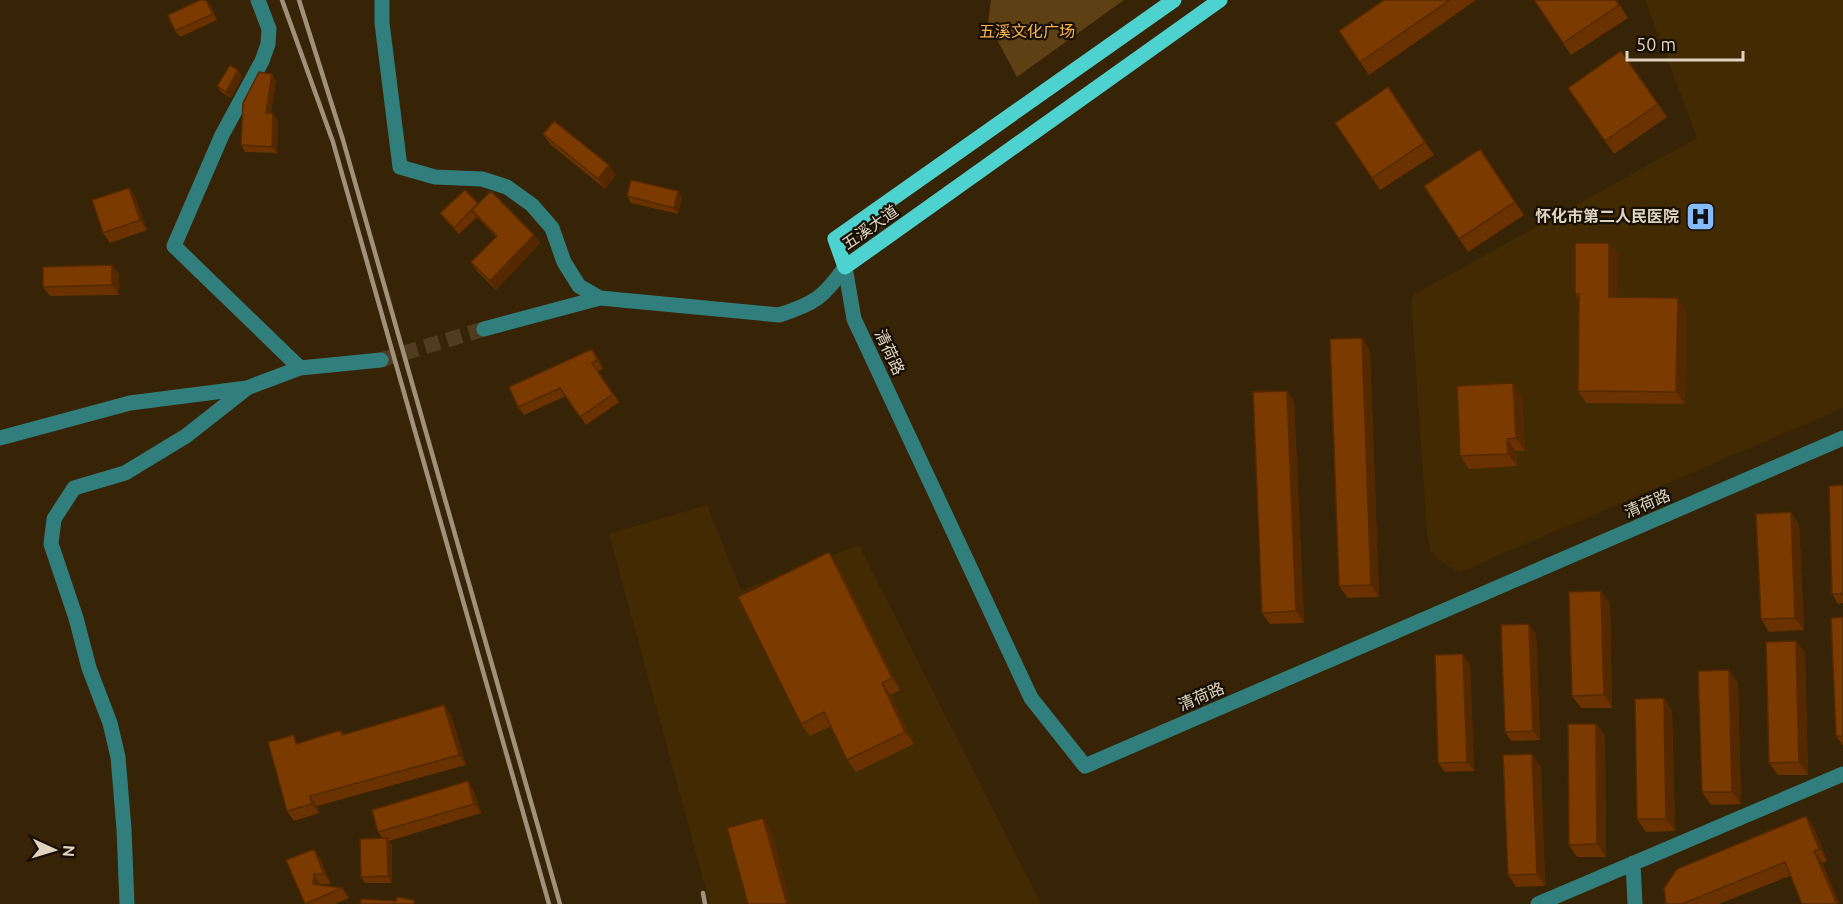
<svg xmlns="http://www.w3.org/2000/svg" width="1843" height="904" font-family="Ubuntu,'Noto Sans SC',sans-serif">
<rect width="100%" height="100%" fill="#372305"/>
<!-- built -->
<path fill="#422a02" d="M1645 0H1843V408L1460 572 1443 563 1431 551 1427 532 1411 301 1415 294 1697 138Z
M707 505 741 590 859 545 1041 904H710L609 534Z"/>
<!-- green -->
<path fill="#5d4014" d="M991 0H1124L1017 77 988 23Z"/>
<g fill="none" stroke-linecap="round" stroke-linejoin="round">
<!-- minor-tunnel -->
<path stroke="#503d21" stroke-width="15" stroke-dasharray="15 8" stroke-linecap="butt" d="M381 360 484 329"/>
<!-- minor -->
<path stroke="#317f7d" stroke-width="15" d="M258 0 269 29 268 44 262 61 222 135 174 246 300 368
M382 0V23L400 167 435 177 482 179 507 187 532 205 552 228 564 262 579 286 600 298
M845 267 854 319 1031 698 1085 766 1843 438
M484 329 600 298 779 315C814 304 824 297 845 267
M0 438 130 403 247 388 300 368 381 360
M1633 863 1635 904
M127 904 124 829 118 757 110 723 89 668 76 618 51 544 54 519 74 488 125 473 186 436 247 388
M1538 904 1843 774"/>
<!-- major -->
<path stroke="#4dd2cf" stroke-width="15" d="M1174 0 835 239 845 267 1220 0"/>
<!-- rail -->
<path stroke="#a1917b" stroke-width="4.5" d="M282 0 333 142 549 904
M299 0 343 140 560 904
M703 893 705 904"/>
</g>
<!-- wall -->
<path fill="#693200" d="M1384 0H1476L1369 75 1339 31Z
M1534 0H1617L1628 18 1571 55Z
M210 4 217 20 180 37 175 31Z
M1621 51 1667 117 1614 154 1568 88Z
M238 70 242 77 231 98 221 92 217 86Z
M272 74 276 81 271 113 278 120 277 153 245 152 241 145Z
M1388 87 1434 155 1380 190 1335 123Z
M543 134 616 175 605 189 550 144Z
M1480 149 1524 215 1468 252 1459 239Z
M129 188 135 197 147 230 110 243 103 233Z
M627 196 682 198 678 214 631 203Z
M478 203 534 235 540 243 496 290 477 271 471 262 496 237 477 217 459 234 445 220 440 213Z
M1618 255 1617 297 1686 310 1685 404 1586 403 1578 391 1579 300 1575 294Z
M112 265 119 275V295L50 296 43 287Z
M1362 338 1370 351 1379 597 1348 598 1339 586Z
M598 357 603 369 598 371 619 402 586 425 566 396 524 415 518 407Z
M1513 383 1522 396 1525 451H1516L1517 466 1469 469 1460 456Z
M1287 391 1294 402 1304 623 1270 624 1262 613Z
M1843 485V603L1838 604 1832 594Z
M1791 512 1799 525 1804 630 1769 632 1761 619Z
M837 564 900 690 890 695 914 744 856 772 847 760 831 726 810 736 801 724Z
M1601 591 1610 603 1612 708H1581L1572 696Z
M1843 617V746L1836 736Z
M1536 634 1540 740 1511 741 1505 732Z
M1796 641 1805 653 1808 775H1778L1769 763Z
M1470 664 1474 771 1445 772 1438 763Z
M1729 670 1738 683 1741 804 1711 805 1702 792Z
M1664 698 1672 711 1675 831 1646 832 1637 819Z
M451 715 466 765 317 806 319 813 294 821 287 811 299 743 341 730 344 734Z
M1596 724 1605 736 1606 857H1577L1569 845Z
M1541 766 1545 886 1516 887 1508 875Z
M474 791 481 813 389 841 392 845V883H365L361 877 383 838 378 832Z
M1806 816 1814 828 1827 861 1719 904H1666Z
M320 858 331 884H320V885L342 888 349 898 335 904H305L286 860Z"/>
<!-- shaded-wall -->
<path fill="#552900" d="M206 0 210 4 217 20 213 14Z
M238 70 242 77 231 98 226 92Z
M272 74 276 81 270 119 266 113Z
M273 113 278 120 277 153 272 147Z
M609 165 616 175 605 189 598 179Z
M129 188 135 197 147 230 140 220Z
M678 191 682 198 678 214 674 208Z
M534 235 540 243 496 290 490 281Z
M1609 243 1618 255 1617 309 1609 297Z
M112 265 119 275V295L112 285Z
M1678 298 1686 310 1685 404 1676 392Z
M1362 338 1370 351 1379 597 1371 585Z
M592 349 598 357 603 369 597 360Z
M1513 383 1522 396 1525 451 1516 438Z
M1287 391 1294 402 1304 623 1296 611Z
M1507 439 1516 451 1517 466 1508 454Z
M1791 512 1799 525 1804 630 1795 618Z
M829 552 837 564 900 690 892 678Z
M1601 591 1610 603 1612 708 1604 695Z
M1529 624 1536 634 1540 740 1533 731Z
M1796 641 1805 653 1808 775 1799 762Z
M1463 654 1470 664 1474 771 1467 762Z
M1729 670 1738 683 1741 804 1732 792Z
M882 683 890 695 914 744 905 732Z
M1664 698 1672 711 1675 831 1666 819Z
M444 705 451 715 466 765 459 755Z
M1596 724 1605 736 1606 857 1597 844Z
M1532 754 1541 766 1545 886 1537 874Z
M468 781 474 791 481 813 474 804Z
M310 796 317 806 319 813 312 804Z
M1806 816 1814 828 1827 861 1819 849Z
M763 818 771 829 791 904H787Z
M387 838 392 845V883L388 876Z
M314 849 320 858 331 884 324 874Z
M1814 851 1822 862 1840 904H1837Z
M314 874 320 884V894L313 884Z"/>
<!-- building -->
<path fill="#7a3a00" stroke="#552900" stroke-width="1.5" d="M200 0H206L213 14 175 31 168 15Z
M1384 0H1450L1360 62 1339 31Z
M1534 0H1616L1619 5 1563 43Z
M1621 51 1658 104 1605 141 1568 88Z
M230 65 238 70 226 92 217 86Z
M259 72 272 74 266 113H273L272 147 241 145 243 103Z
M1388 87 1425 142 1372 178 1335 123Z
M554 121 609 165 598 179 543 134Z
M1480 149 1515 202 1459 239 1424 186Z
M631 180 678 191 674 208 627 196Z
M129 188 140 220 103 233 92 200Z
M465 190 478 203 454 228 440 213Z
M491 191 534 235 490 281 471 262 497 236 472 210Z
M1575 243H1609V297L1678 298 1676 392 1578 391 1579 294H1575Z
M112 265V285L43 287V267Z
M1362 338 1371 585 1339 586 1330 339Z
M592 349 597 360 592 363 613 394 580 417 560 388 518 407 509 387Z
M1513 383 1516 438 1507 439 1508 454 1460 456 1457 386Z
M1287 391 1296 611 1262 613 1253 392Z
M1843 485V594H1832L1829 486Z
M1791 512 1795 618 1761 619 1756 514Z
M829 552 892 678 882 683 905 732 847 760 824 712 801 724 738 597Z
M1601 591 1604 695 1572 696 1569 592Z
M1843 617V736H1836L1831 618Z
M1529 624 1533 731 1505 732 1501 625Z
M1796 641 1799 762 1769 763 1766 642Z
M1463 654 1467 762 1438 763 1435 655Z
M1729 670 1732 792H1702L1698 671Z
M1664 698 1666 819H1637L1635 699Z
M444 705 459 755 310 796 312 804 287 811 268 742 294 735 296 744 341 730 342 735Z
M1568 724H1596L1597 844 1569 845Z
M1532 754 1537 874 1508 875 1503 755Z
M468 781 474 804 378 832 372 810Z
M1806 816 1819 849 1814 851 1837 904H1802L1785 862 1682 904H1666L1664 888 1677 869Z
M763 818 787 904H748L727 828Z
M387 838 388 876 361 877 360 839Z
M314 849 324 874H314L313 884 342 888 305 904 286 860Z
M397 897 414 900V904H360L361 899 396 901Z"/>
<!-- icons -->
<defs>
<symbol id="hospital-square" viewBox="-11 -11 22 22"><rect x="-9" y="-9" width="18" height="18" rx="4" fill="#85bbfb" stroke="#180f04"/><path d="M-5-5h3v3.5h4V-5h3V5h-3V1.5h-4V5h-3Z" fill="#111"/></symbol>
</defs>
<g fill-rule="evenodd">
<use href="#hospital-square" x="1684" y="200" width="33" height="33"/>
</g>
<g text-anchor="middle" dominant-baseline="central" stroke-width="4.5" stroke-linejoin="round" paint-order="stroke">
<!-- park labels -->
<g font-size="16" fill="#f8b452" stroke="#180f04">
<text x="1027" y="31">五溪文化广场</text>
</g>
<!-- poi labels -->
<g font-size="16" font-weight="bold" fill="#e0d3c2" stroke="#180f04" text-anchor="end">
<text x="1679" y="216">怀化市第二人民医院</text>
</g>
<!-- street labels -->
<g font-size="16" fill="#e0d3c2" stroke="#180f04">
<text transform="translate(870 227) rotate(-35)">五溪大道</text>
<text transform="translate(890 352) rotate(65)">清荷路</text>
<text transform="translate(1647 503) rotate(-23)">清荷路</text>
<text transform="translate(1201 696) rotate(-23)">清荷路</text>
</g>
</g>
<!-- north arrow -->
<g transform="translate(54 850) rotate(94)" stroke="#180f04" stroke-width="4.5" paint-order="stroke">
<path d="M0-4.5L10 22L0 15L-10 22Z" fill="#e0d3c2"/>
<text y="-9" font-size="16" font-weight="bold" text-anchor="middle" fill="#e0d3c2">N</text>
</g>
<!-- scale -->
<path d="M1627 51v9h116v-9" fill="none" stroke="#e0d3c2" stroke-width="3"/>
<text x="1636" y="51" font-size="18" fill="#e0d3c2" stroke="#180f04" stroke-width="4.5" paint-order="stroke">50 m</text>
</svg>
